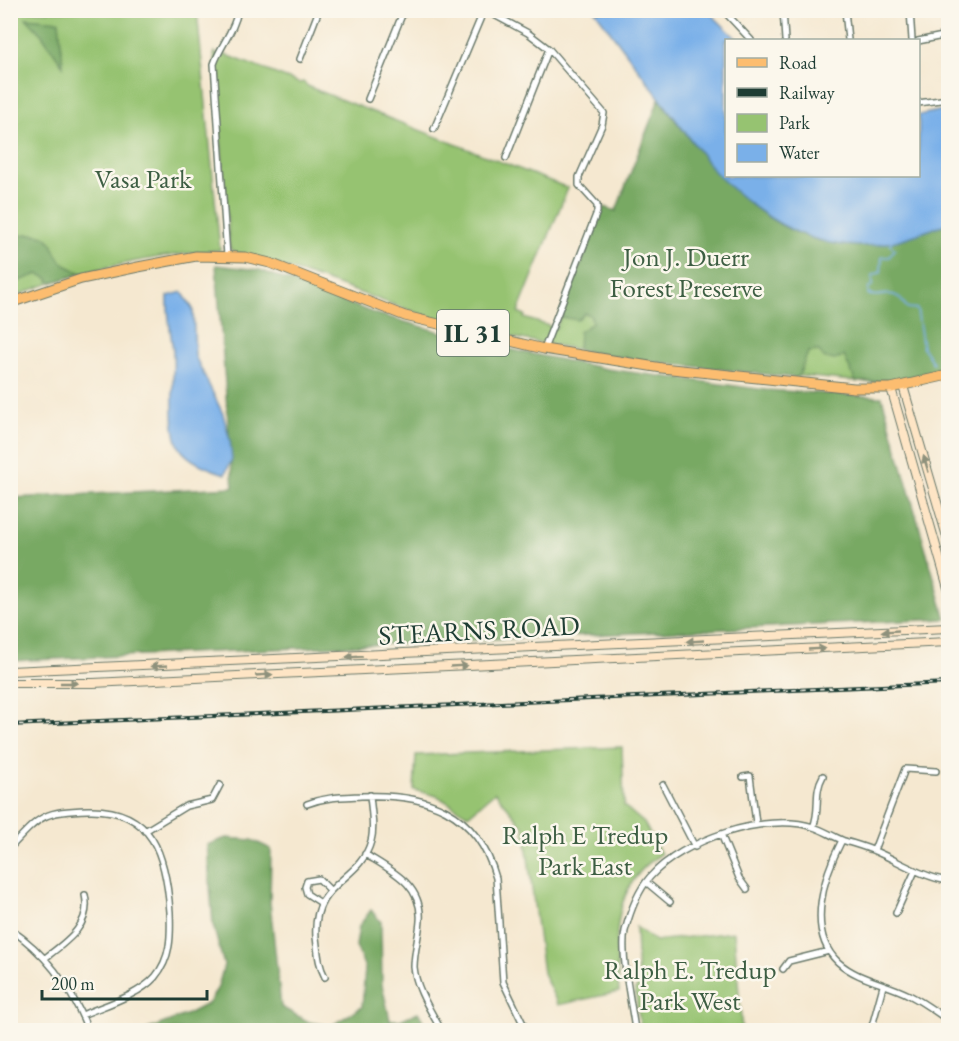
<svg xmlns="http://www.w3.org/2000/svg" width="959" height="1041" font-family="'EB Garamond',serif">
<rect width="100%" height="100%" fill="#fbf7ec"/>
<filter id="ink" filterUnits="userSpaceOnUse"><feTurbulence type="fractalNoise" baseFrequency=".0167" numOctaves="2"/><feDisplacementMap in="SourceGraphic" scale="12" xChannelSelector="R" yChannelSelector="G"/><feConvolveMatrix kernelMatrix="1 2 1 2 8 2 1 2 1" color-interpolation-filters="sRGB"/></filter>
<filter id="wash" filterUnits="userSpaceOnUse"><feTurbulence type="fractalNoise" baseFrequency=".008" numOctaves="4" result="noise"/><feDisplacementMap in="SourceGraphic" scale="24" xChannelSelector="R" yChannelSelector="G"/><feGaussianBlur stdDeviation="1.35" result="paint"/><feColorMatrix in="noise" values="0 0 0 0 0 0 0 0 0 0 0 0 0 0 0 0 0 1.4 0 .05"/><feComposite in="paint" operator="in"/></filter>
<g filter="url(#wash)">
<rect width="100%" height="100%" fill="#f5e8d0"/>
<!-- green -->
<path fill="#96c371" stroke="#5a8052" stroke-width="1.5" d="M11 11H197L220 250C149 256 77 270 11 298Z
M214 52 222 57 224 54 299 83 303 82 309 87 568 188 518 312 525 315 524 318 556 328 604 207 616 211 659 99 714 171 891 242 948 223V369L896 381 873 383 637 360 521 339 446 323 309 275 235 252 230 249 229 243Z
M622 747 624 806 644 823 661 854C610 886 615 940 619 992L558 1005 543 973 524 827 495 792 468 815 437 796 414 790 416 755Z
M636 927 655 941 734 932 742 1030H641L635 990 638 986Z"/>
<!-- forest -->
<path fill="#78a963" stroke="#4c734c" stroke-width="1.5" d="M26 18 59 21 63 66 42 35Z
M659 99C712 168 770 253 870 245 897 243 923 232 948 223V367L896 381 856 382 844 356 835 360 824 358 819 351 808 352 798 378 637 360 578 350 579 332 592 323 591 316 585 313 578 320 560 317 604 207 616 211Z
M27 234C56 234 48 243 61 261 66 267 74 270 82 273L51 283 48 278 38 274 11 284V238Z
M216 265 260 270 374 313 483 344 607 369 766 390 882 397 946 619 11 661V498L233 487Z
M226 838 252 840 271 849 270 902 281 1007 309 1022 331 1026 362 1007 365 968 356 946 359 926 371 910 381 922 382 985 390 1020H400L418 1012 429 1030H146L188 1014 209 1003 218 987 224 965 213 925 207 845Z"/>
<!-- water -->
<path fill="#7ab0e9" stroke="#4c768e" stroke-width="1.5" d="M595 11H708L738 40H726V176H918L919 115 948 109V223C930 230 911 237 892 242 823 259 760 219 714 171Z
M182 292 193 309 195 356 223 414 230 440 232 459 225 474C211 470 188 461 180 448 168 429 175 376 173 351 171 333 167 315 168 296Z"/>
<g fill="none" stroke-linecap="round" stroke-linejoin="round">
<!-- stream -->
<path stroke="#7ab0e9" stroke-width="1.5" d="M891 241 890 245 895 249 889 257H882L881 272 872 276 873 285 869 288 868 294C877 299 889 290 898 297 902 300 904 305 908 308L917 309 923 348 933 363"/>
</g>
</g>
<g filter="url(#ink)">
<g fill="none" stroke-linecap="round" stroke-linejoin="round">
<defs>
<path id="street" d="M485 10 528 33 549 49 604 113 602 125 579 177V185L597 205V212L544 349
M723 10 751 40
M783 10 785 40
M845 10 848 40
M910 10 912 40
M918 41 948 35
M300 59 319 10
M368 99 404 10
M918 103 948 99
M434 129 484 10
M506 158 549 49
M227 256 214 64C220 46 235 30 238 10
M743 777 750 776 756 823
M663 785 695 847
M307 804C325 797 341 797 361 796 425 793 477 810 496 878L503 982 526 1030
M813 827C821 810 813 793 823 776
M145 831 186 806 212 800 220 785
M721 834 739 878 747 889
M842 840C825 873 805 931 838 962 858 980 886 983 909 995 923 1002 936 1012 948 1020
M10 848C40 816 43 811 88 810 154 808 166 857 170 912 171 936 171 958 155 977 138 996 105 1005 82 1015
M874 850 905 769 936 771
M365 854C392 871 423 885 420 921 419 936 414 952 414 967 416 989 431 1011 441 1030
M646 882 670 902
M321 903 307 894 305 887 307 881 319 879 330 890
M896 913 915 871
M10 929C47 954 72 989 88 1030
M45 958C66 942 92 925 85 895
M783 969 789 961 829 951
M325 977C318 964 318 952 316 937 312 880 360 883 371 841 375 827 371 810 370 795
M635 1030C632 1006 620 953 625 931 630 912 637 892 650 877 682 840 766 812 813 827 823 830 832 836 842 840 854 844 866 847 877 852 900 862 923 877 948 881
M871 1030 883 986"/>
<path id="secondary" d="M903 386 948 540
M891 388 948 588
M10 671 948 628
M10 683H93L948 642"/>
<path id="primary" d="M10 303 81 279 138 267 196 256 245 257 270 263 405 316 544 349 662 368 854 388H891L948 375"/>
</defs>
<!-- street casing -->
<use href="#street" stroke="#6a796b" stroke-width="8"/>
<!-- secondary casing -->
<use href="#secondary" stroke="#6a796b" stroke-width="10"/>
<!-- primary casing -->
<use href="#primary" stroke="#6a796b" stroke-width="11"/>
<!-- street -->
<use href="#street" stroke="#fff" stroke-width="5"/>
<!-- secondary -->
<use href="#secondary" stroke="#fee5c5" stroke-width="8"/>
<!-- primary -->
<use href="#primary" stroke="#fcbd6f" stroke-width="9"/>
<defs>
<path id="rail" d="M10 725 948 683"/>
</defs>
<!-- rail casing -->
<use href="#rail" stroke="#1f3d34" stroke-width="4"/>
<!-- rail -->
<use href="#rail" stroke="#fbf7ec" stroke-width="1.5" stroke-dasharray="4.5" stroke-linecap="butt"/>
</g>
<!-- one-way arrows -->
<defs><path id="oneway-solid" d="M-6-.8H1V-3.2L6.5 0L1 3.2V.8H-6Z" transform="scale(1.5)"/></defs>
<g fill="#8e917c">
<use href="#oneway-solid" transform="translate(926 464) rotate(-107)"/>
<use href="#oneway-solid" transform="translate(890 631) rotate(177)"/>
<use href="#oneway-solid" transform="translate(695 641) rotate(177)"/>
<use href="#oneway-solid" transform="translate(817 649) rotate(-3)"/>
<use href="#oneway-solid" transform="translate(354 657) rotate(177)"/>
<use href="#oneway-solid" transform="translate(159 666) rotate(177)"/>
<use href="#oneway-solid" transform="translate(459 666) rotate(-3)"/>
<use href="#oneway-solid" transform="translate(264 675) rotate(-3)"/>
<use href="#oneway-solid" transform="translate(69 683)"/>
</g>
</g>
<g text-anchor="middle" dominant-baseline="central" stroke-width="5" stroke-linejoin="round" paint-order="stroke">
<!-- shield labels -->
<rect fill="#fbf7ec" stroke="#61756b" stroke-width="1.5" x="437" y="310" width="72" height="46" rx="4.5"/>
<g font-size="26" font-weight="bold" fill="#1f3d34">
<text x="473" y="333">IL 31</text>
</g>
<!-- park labels -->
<g font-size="27" fill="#3d5e43" stroke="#fbf7ec">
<text x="143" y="178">Vasa Park</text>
<text x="686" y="256">Jon J. Duerr<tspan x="686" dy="31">Forest Preserve</tspan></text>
<text x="585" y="834">Ralph E Tredup<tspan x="585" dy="31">Park East</tspan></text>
<text x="690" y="969">Ralph E. Tredup<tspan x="690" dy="31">Park West</tspan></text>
</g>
<!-- street labels -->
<g font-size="27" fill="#1f3d34" stroke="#fbf7ec">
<text transform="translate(479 630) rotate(-3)">STEARNS ROAD</text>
</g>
</g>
<!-- margin -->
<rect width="959" height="1041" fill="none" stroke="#fbf7ec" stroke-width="36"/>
<!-- legend -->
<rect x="725" y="39" width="195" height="138" fill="#fbf7ec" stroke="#a3ada2" stroke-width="1.5"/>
<rect x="737" y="58" width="30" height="9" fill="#fcbd6f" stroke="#a3ada2" stroke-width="1.5"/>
<text x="779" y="69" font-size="18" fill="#1f3d34">Road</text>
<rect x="737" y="88" width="30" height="9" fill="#1f3d34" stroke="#a3ada2" stroke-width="1.5"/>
<text x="779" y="99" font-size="18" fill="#1f3d34">Railway</text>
<rect x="737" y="114" width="30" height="18" fill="#96c371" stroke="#a3ada2" stroke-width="1.5"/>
<text x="779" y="129" font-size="18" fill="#1f3d34">Park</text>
<rect x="737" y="144" width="30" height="18" fill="#7ab0e9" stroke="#a3ada2" stroke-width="1.5"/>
<text x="779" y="159" font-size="18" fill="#1f3d34">Water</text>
<!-- scale -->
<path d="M42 990v9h165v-9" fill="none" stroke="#1f3d34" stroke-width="3"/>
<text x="51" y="990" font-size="18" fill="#1f3d34" stroke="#fbf7ec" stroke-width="4.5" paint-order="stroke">200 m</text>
</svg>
